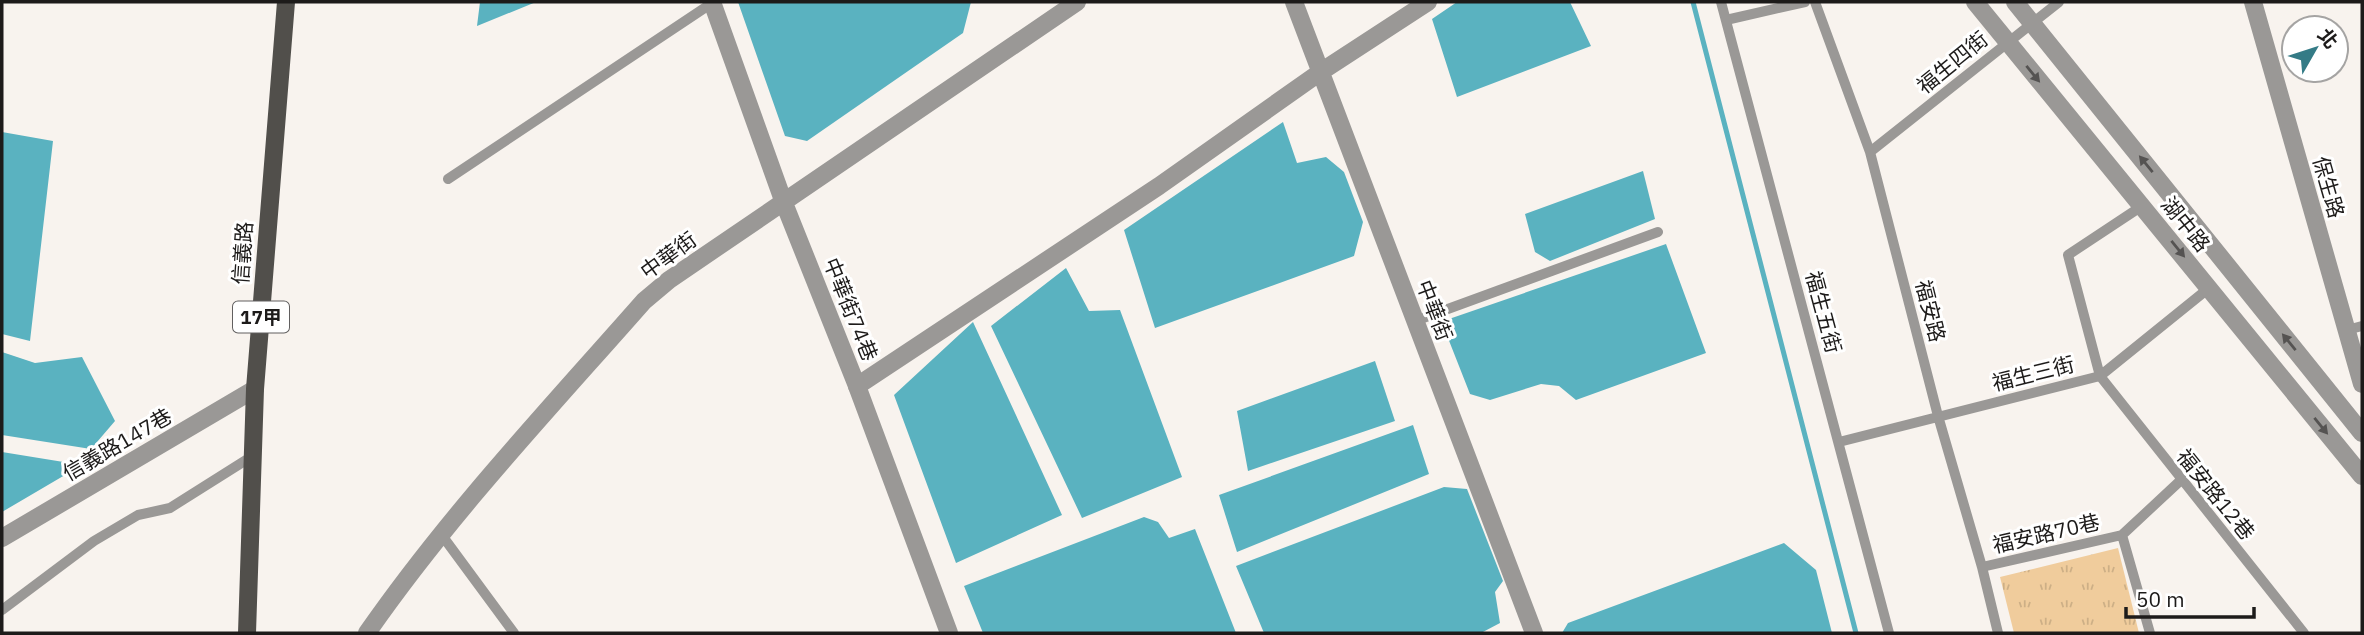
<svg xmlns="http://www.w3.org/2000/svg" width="2364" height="635" font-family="'IBM Plex Sans','Noto Sans TC',sans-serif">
<defs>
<pattern id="park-tufts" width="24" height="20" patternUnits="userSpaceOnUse" patternTransform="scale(1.75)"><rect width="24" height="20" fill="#f0cc9c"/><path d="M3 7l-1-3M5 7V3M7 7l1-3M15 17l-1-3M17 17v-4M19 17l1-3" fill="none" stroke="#cdaf86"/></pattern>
</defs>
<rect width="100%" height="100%" fill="#f8f3ee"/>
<!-- park -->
<path fill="url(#park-tufts)" d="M2118 548 2139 633H2014L2000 577Z"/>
<!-- water -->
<path fill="#5ab2c0" d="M480 2H536L477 26Z
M738 2H971L963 33 807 141 785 136Z
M1457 2H1570L1591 46 1457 97 1432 19Z
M1283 122 1297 163 1326 157 1344 172 1363 222 1354 256 1155 328 1124 230Z
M2 132 53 141 30 341 2 334Z
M1643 171 1655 219 1550 261 1535 252 1525 214Z
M1666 244 1706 353 1576 400 1559 386 1541 384 1490 400 1470 394 1446 333 1449 319Z
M1066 268 1089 311 1120 310 1182 477 1082 518 991 326Z
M973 322 1062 515 956 563 894 395Z
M2 352 35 363 82 357 115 421 91 449 2 435Z
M1375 361 1395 421 1248 471 1237 411Z
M1413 425 1429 474 1237 552 1219 495Z
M2 452 82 465 2 512Z
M1444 487 1467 489 1503 581 1495 592 1500 623 1481 633H1264L1236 566Z
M1144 517 1158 522 1169 538 1195 529 1236 633H983L964 586Z
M1784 543 1816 570 1832 633H1562L1568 623Z"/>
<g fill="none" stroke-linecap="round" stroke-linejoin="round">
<!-- stream -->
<path stroke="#5ab2c0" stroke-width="5" d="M1693 2 1856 633"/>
<!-- service -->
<path stroke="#9a9896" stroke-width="10" d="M1721 2 1889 633
M1815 2 1870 152 1938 416 1982 567 1998 633
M1726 20 1805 2
M1870 152 2059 2
M448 179 712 3
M2142 206 2068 255 2100 376 2304 633
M1415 321 1658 232
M2347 330 2362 326
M1839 442 2100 376 2209 288
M441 534 514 633
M2122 535 2150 633
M1982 567 2122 535 2180 481
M2 610 94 541 138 515 170 508 254 455"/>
<!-- minor -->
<path stroke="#9a9896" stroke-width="18" d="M1294 2 1534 633
M2253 2 2362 384
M857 386 1159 186 1319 73 1428 2
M2 538 255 389"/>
<!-- tertiary -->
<path stroke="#9a9896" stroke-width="18" d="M712 2 784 203 857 386 949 633
M1975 2 2362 476
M2015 2 2362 433
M367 633C449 515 549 409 644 301L669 280 1077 2"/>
<!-- primary -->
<path stroke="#514f4b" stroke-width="18" d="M247 633 255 389 286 2"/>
</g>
<!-- one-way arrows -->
<defs><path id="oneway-solid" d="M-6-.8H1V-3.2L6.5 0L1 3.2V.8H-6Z" transform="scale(1.75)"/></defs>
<g fill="#555352">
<use href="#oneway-solid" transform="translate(2033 74) rotate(51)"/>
<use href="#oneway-solid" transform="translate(2146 164) rotate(-129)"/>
<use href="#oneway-solid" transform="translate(2178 249) rotate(51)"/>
<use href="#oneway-solid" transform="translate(2289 342) rotate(-129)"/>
<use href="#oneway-solid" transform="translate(2321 426) rotate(51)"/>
</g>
<g text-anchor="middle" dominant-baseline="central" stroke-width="6" stroke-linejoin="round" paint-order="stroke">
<!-- shield labels -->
<rect fill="#fff" stroke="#615f5f" stroke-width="2" x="233" y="301.5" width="56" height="31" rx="5"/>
<g font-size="19" font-weight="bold" fill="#1d1b1a">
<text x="261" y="317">17甲</text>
</g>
<!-- street labels -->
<g font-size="21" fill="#1d1b1a" stroke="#fff">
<text transform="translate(1952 62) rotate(-39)">福生四街</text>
<text transform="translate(2329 187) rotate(74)">保生路</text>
<text transform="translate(2186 224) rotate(51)">湖中路</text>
<text transform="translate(242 253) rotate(-86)">信義路</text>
<text transform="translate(668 255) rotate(-36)">中華街</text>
<text transform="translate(851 309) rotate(68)">中華街74巷</text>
<text transform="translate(1435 310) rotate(69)">中華街</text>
<text transform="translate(1931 311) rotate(76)">福安路</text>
<text transform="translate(1824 312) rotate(75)">福生五街</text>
<text transform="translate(2033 373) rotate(-14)">福生三街</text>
<text transform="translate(117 444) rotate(-30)">信義路147巷</text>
<text transform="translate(2216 494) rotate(51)">福安路12巷</text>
<text transform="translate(2046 533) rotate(-13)">福安路70巷</text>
</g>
</g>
<!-- border -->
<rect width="2364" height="635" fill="none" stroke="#1d1b1a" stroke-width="7"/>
<!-- north arrow -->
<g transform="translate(2315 49) rotate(51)"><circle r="33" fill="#ffffff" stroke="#a5a4a3" stroke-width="2"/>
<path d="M0-5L12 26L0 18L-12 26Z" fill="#347b86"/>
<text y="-10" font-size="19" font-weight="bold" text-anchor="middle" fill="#1d1b1a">北</text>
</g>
<!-- scale -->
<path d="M2126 607v10h128v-10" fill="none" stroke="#1d1b1a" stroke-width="3.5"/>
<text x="2136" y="607" font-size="21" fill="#1d1b1a" stroke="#ffffff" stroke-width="5" paint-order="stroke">50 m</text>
</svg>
